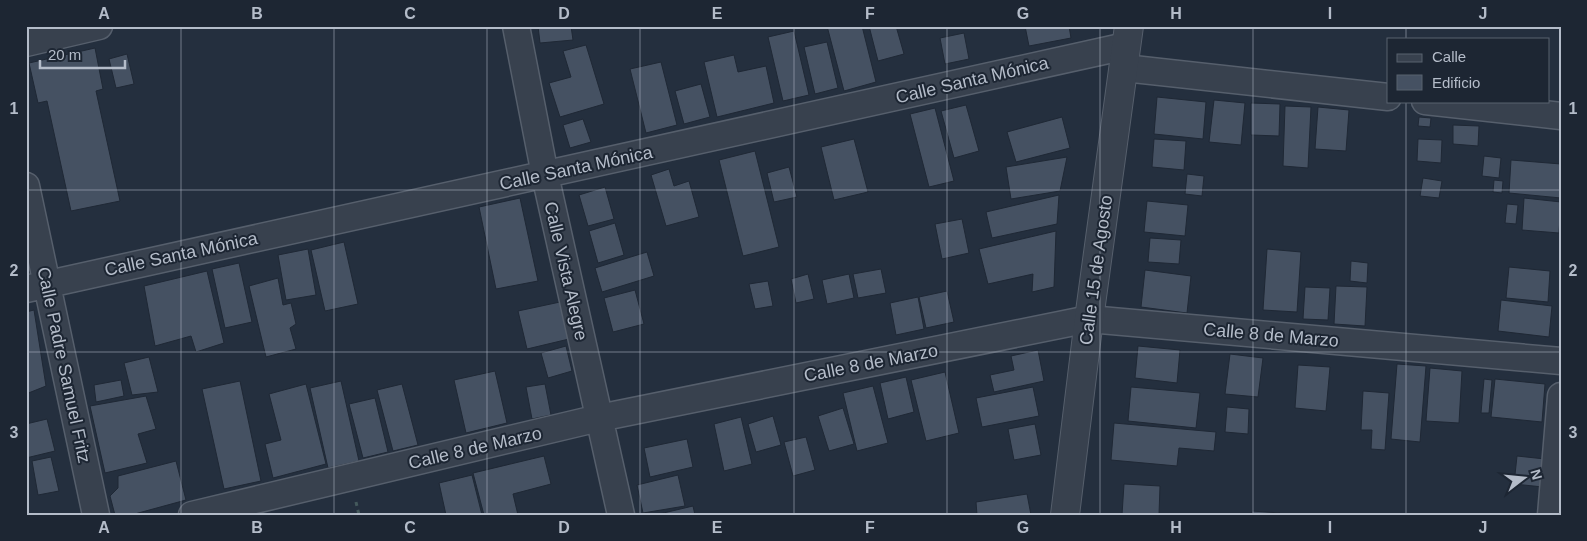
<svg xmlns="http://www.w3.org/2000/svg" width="1587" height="541" font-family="Helvetica,sans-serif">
<rect width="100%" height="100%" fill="#242f3e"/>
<!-- building -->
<path fill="#455162" stroke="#1f2835" d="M538 26H571L573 40 540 43Z
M827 26H862L876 82 844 91Z
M869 26H896L904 54 878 61Z
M1025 26H1069L1071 38 1029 46Z
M794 31 809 95 783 101 768 37Z
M964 33 969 59 945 64 940 38Z
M827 42 838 88 815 94 804 47Z
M586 45 604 104 560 117 549 83 571 77 563 51Z
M95 48 103 89 96 91 120 201 71 211 47 101 38 103 29 63Z
M127 54 134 84 116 88 109 59Z
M734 55 738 72 766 66 774 103 717 117 704 62Z
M661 62 677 125 646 133 630 69Z
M701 84 710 117 684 124 675 91Z
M1157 97 1206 102 1203 139 1154 134Z
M1214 100 1245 103 1241 145 1209 142Z
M1251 103 1280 104 1279 136 1251 135Z
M966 105 979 151 954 158 941 111Z
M1285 106 1311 107 1308 168 1283 166Z
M1318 107 1349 110 1346 151 1315 149Z
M935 108 954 181 929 187 910 114Z
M1062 117 1070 148 1016 162 1007 132Z
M1419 117 1431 118 1430 127 1418 126Z
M583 119 591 142 570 148 563 125Z
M1453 125 1479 126 1478 146 1453 144Z
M854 139 868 192 834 200 821 147Z
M1154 139 1186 141 1184 170 1152 167Z
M1418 139 1442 140 1441 163 1417 161Z
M755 151 779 247 743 256 719 160Z
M1484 156 1501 158 1499 178 1482 176Z
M1067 157 1060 191 1011 199 1006 167Z
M1511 160 1561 164V198L1509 193Z
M789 167 797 197 774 202 767 173Z
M669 169 674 186 689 181 699 217 666 226 651 175Z
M1187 174 1204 176 1202 196 1185 194Z
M1423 178 1442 181 1439 198 1420 196Z
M1494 180 1503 181 1502 193 1493 192Z
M605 187 614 219 588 226 579 195Z
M1059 195 1057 224 992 238 986 212Z
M520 198 538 281 496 289 479 207Z
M1524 198 1561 202 1559 233 1522 230Z
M1147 201 1188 205 1185 236 1144 232Z
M1507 204 1518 205 1516 224 1505 223Z
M962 219 969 253 942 259 935 224Z
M615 223 624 255 598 263 589 231Z
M1056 231 1054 287 1032 292 1033 274 988 284 979 249Z
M1150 238 1181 240 1179 264 1148 262Z
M344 242 358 304 325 311 311 250Z
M308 249 316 295 286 300 278 255Z
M1267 249 1301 252 1297 312 1263 310Z
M647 252 654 276 602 292 595 268Z
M1351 261 1368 263 1367 283 1350 281Z
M239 263 252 322 225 328 212 269Z
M1509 267 1550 271 1548 302 1506 298Z
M881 269 886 293 858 298 853 274Z
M1145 270 1191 276 1187 313 1141 307Z
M207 271 224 343 196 352 191 336 155 346 144 286Z
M808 274 814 299 796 303 791 279Z
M849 274 854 298 827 304 822 280Z
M278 278 283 305 291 303 296 324 290 328 296 349 266 357 249 286Z
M768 281 773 306 755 309 749 284Z
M1336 286 1367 287 1365 326 1334 324Z
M1305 287 1330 288 1328 320 1303 319Z
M635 290 644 324 613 332 604 298Z
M947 291 954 322 926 328 919 297Z
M918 297 924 329 896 335 890 303Z
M1501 300 1552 306 1549 337 1498 331Z
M560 302 569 339 527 349 518 311Z
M34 310 46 386 26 394V312Z
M566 346 572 371 548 378 541 353Z
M1138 346 1180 350 1177 383 1135 378Z
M1038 350 1044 381 994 392 990 375 1014 370 1011 356Z
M1230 354 1263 358 1258 397 1225 394Z
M149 357 158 392 132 395 124 363Z
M1397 364 1426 366 1420 442 1391 439Z
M1298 365 1330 367 1326 411 1295 408Z
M1430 368 1462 371 1459 423 1426 421Z
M495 371 507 423 466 433 454 380Z
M945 372 959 433 926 441 911 380Z
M906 377 914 412 888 419 880 383Z
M1484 379 1492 380 1489 413H1481Z
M1495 379 1545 384 1542 422 1491 417Z
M121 380 124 396 96 402 94 385Z
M240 381 261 481 224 489 202 389Z
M341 381 359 461 328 468 310 388Z
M306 384 326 464 273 478 265 444 281 440 269 394Z
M402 384 418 445 393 451 377 390Z
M545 384 551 415 532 419 526 387Z
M873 386 888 443 857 451 843 393Z
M1033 387 1039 416 982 427 976 398Z
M1131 387 1200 393 1196 428 1128 421Z
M1363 391 1389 393 1385 450 1371 449 1372 430H1361Z
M146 396 156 429 138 434 147 463 105 473 90 406Z
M375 398 388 452 363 458 349 404Z
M1227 407 1249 409 1248 434 1225 432Z
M843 408 854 444 829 451 818 416Z
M773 416 781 445 756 452 748 424Z
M741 417 752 464 724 471 714 424Z
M47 419 55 451 26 458V424Z
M1114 423 1216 432 1214 451 1179 448 1177 466 1111 460Z
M1035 424 1041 455 1014 460 1008 429Z
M806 437 815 470 793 476 784 442Z
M687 439 693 467 650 477 644 448Z
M544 456 551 484 513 494 518 515H484L473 473Z
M1517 456 1545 459 1543 487 1514 484Z
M51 457 59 491 38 495 32 461Z
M176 461 186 500 131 515H115L110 496 118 488V476Z
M472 475 482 515H446L439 483Z
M678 475 685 506 643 513 637 485Z
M1124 484 1160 486 1159 515H1122Z
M1027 494 1031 515H977L976 502Z
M693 506 695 515H655Z
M1252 511 1280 513V515H1252Z"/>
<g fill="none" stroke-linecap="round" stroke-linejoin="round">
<defs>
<path id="minor" d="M516 26 545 175 621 515
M26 43 99 26
M1124 68 1388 97
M1425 101 1561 116
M26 186 96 515
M26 289 1126 46
M192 515 599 418 1089 319 1561 361
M1551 515 1561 396"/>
<path id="tertiary" d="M1065 515 1089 319 1129 26"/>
</defs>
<!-- minor casing -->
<use href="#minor" stroke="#565f6c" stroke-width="29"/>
<!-- tertiary casing -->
<use href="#tertiary" stroke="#565f6c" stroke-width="30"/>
<!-- path -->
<path stroke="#44595c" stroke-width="3" stroke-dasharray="4 4" stroke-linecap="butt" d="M356 502 359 515"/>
<!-- minor -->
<use href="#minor" stroke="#38414e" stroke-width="26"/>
<!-- tertiary -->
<use href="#tertiary" stroke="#38414e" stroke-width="28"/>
</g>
<!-- grid -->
<path fill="none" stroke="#b4bcc9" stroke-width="1" stroke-opacity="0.55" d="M181 26V515M334 26V515M487 26V515M640 26V515M794 26V515M947 26V515M1100 26V515M1253 26V515M1406 26V39M1406 101V515M26 190H1561M26 352H1561"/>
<g text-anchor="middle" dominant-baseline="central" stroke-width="4" stroke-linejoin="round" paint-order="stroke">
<!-- street labels -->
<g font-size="18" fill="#b4bcc9" stroke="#1d2633">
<text transform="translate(972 80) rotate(-13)">Calle Santa Mónica</text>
<text transform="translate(576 168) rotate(-12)">Calle Santa Mónica</text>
<text transform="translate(181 254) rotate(-12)">Calle Santa Mónica</text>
<text transform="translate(1096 270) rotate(-82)">Calle 15 de Agosto</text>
<text transform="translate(566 271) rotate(77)">Calle Vista Alegre</text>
<text transform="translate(1271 335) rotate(5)">Calle 8 de Marzo</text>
<text transform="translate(871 363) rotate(-11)">Calle 8 de Marzo</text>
<text transform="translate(64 365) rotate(78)">Calle Padre Samuel Fritz</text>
<text transform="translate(475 448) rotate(-13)">Calle 8 de Marzo</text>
</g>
</g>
<!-- border -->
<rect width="1587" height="541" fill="none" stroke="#1d2633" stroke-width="55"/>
<!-- legend -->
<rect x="1387" y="38" width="162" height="65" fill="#1d2633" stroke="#59626f"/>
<rect x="1397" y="54" width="25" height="8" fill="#38414e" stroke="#59626f"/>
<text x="1432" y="62" font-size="15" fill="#b4bcc9">Calle</text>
<rect x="1397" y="75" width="25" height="15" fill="#455162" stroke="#59626f"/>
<text x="1432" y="88" font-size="15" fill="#b4bcc9">Edificio</text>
<!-- north arrow -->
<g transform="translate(1524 478) rotate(74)" stroke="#1d2633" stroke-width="4" paint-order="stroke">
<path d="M0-4L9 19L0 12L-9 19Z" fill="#b4bcc9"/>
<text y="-8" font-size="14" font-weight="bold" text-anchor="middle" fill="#b4bcc9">N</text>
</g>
<!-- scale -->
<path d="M40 60v8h85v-8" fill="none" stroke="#b4bcc9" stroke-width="2.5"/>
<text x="48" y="60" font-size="15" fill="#b4bcc9" stroke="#1d2633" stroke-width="4" paint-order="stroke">20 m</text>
<rect x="28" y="28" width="1532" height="486" fill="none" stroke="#b4bcc9" stroke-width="2"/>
<g font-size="16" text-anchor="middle" font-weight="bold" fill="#b4bcc9">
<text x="104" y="19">A</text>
<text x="257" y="19">B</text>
<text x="410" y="19">C</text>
<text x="564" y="19">D</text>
<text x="717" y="19">E</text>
<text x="870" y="19">F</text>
<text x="1023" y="19">G</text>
<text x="1176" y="19">H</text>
<text x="1330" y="19">I</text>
<text x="1483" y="19">J</text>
<text x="14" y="114">1</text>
<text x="1573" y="114">1</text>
<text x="14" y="276">2</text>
<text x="1573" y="276">2</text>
<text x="14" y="438">3</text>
<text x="1573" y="438">3</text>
<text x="104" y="533">A</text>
<text x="257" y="533">B</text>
<text x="410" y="533">C</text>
<text x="564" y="533">D</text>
<text x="717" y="533">E</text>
<text x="870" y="533">F</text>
<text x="1023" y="533">G</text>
<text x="1176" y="533">H</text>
<text x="1330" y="533">I</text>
<text x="1483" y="533">J</text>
</g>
</svg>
